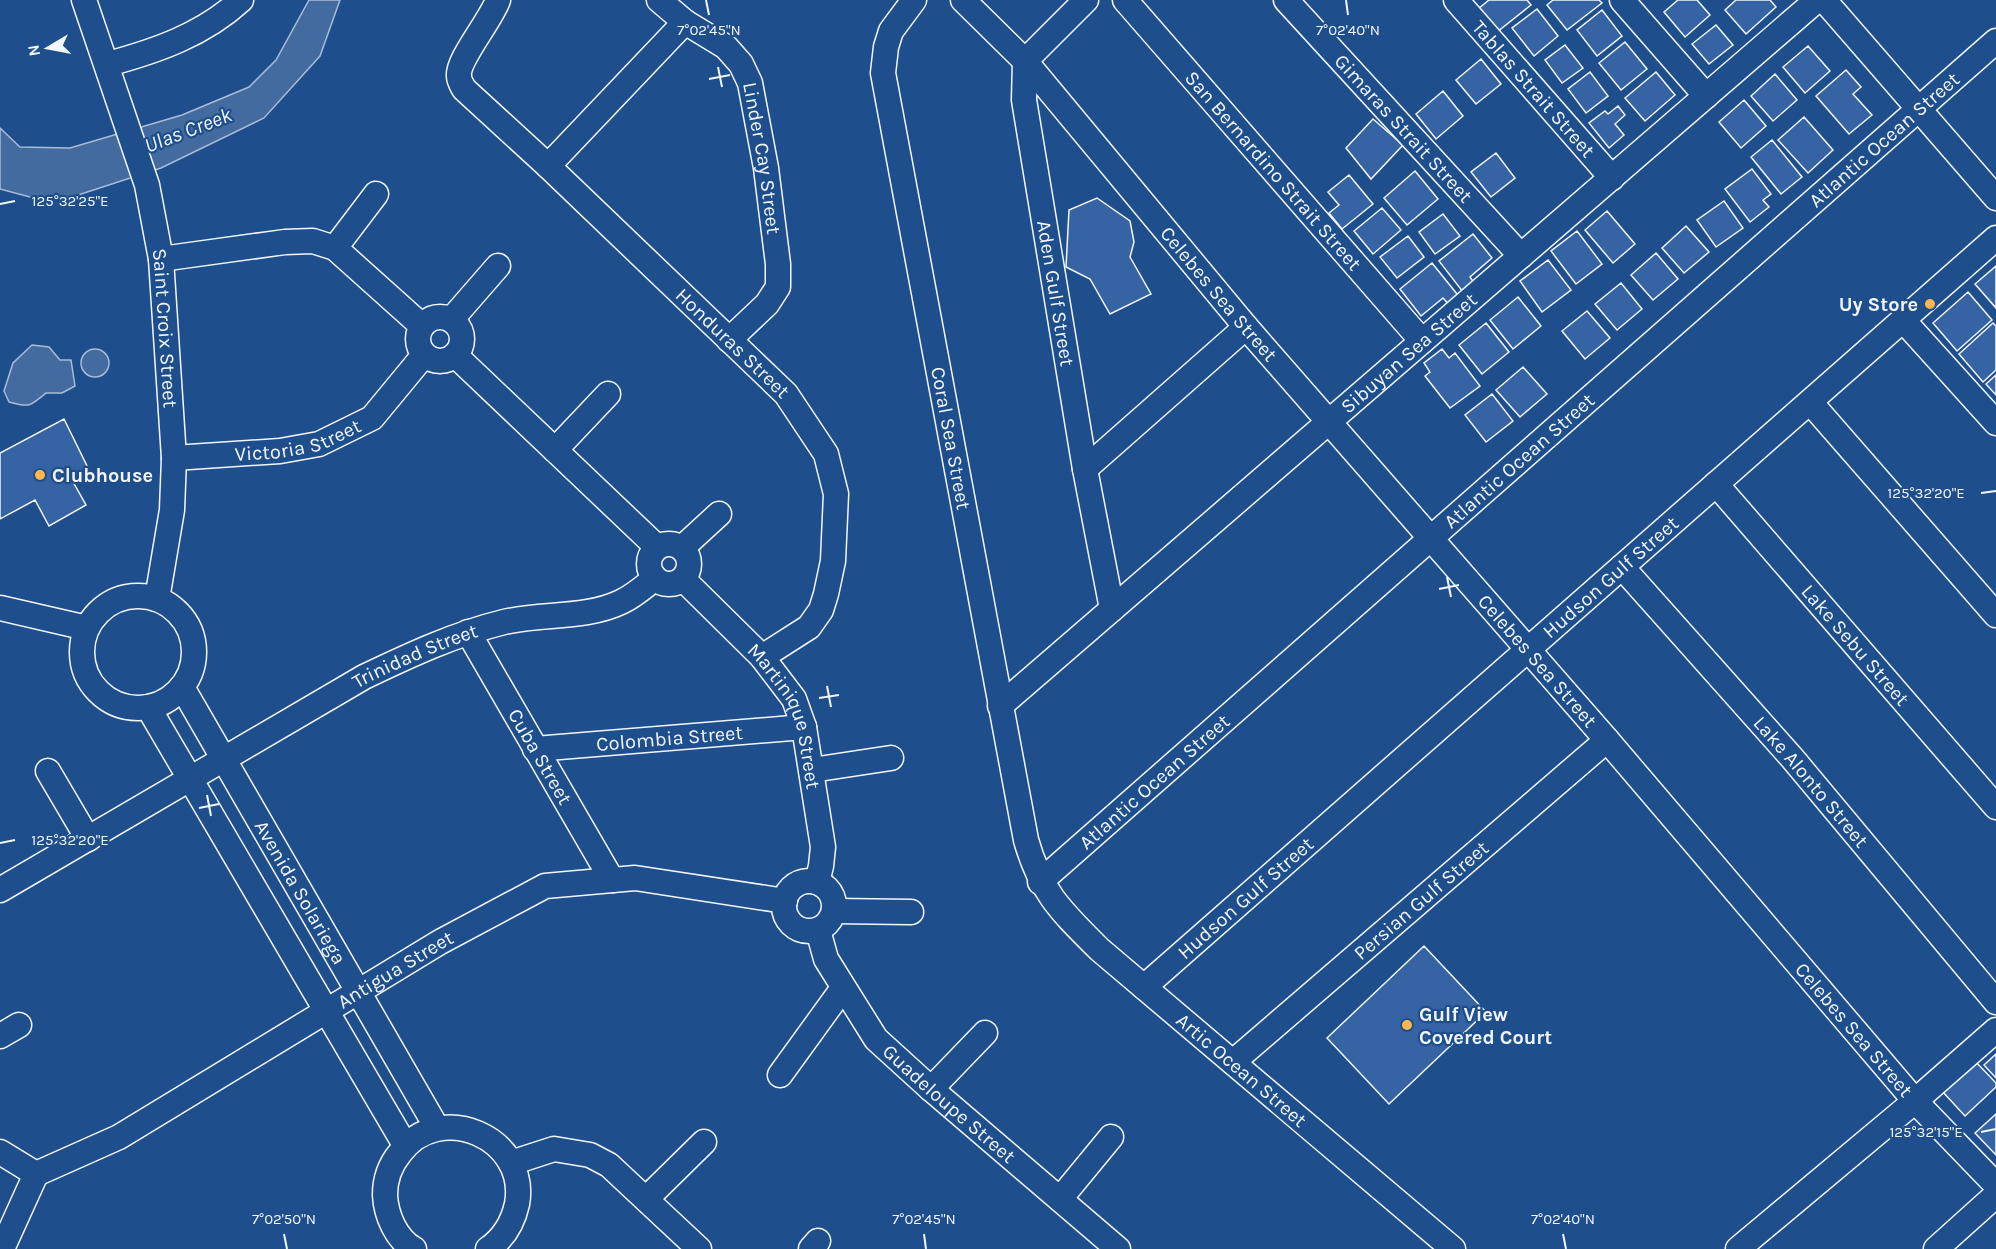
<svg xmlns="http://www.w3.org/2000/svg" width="1996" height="1249" font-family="Karla,sans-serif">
<rect width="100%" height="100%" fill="#1f4e8c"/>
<!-- water -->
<path fill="#446ba0" stroke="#a8bbd7" stroke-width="1.5" d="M309 0H340L320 56 264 118 161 168 72 197H30L0 189V128L20 147 70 148 182 115 249 87 276 60Z
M32 345 49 347 60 360H71L75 386 62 393H46C31 406 29 408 9 402L4 391 13 363Z
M81 363a14 14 0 1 1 28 0a14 14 0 1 1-28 0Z"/>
<!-- building -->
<path fill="#3563a3" stroke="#f2f6ff" stroke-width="1.5" d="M1489 0H1527L1531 5 1497 32 1478 9Z
M1553 0H1599L1602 3 1567 30 1547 5Z
M1678 0H1697L1710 15 1685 37 1664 12Z
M1736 0H1770L1776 7 1746 34 1725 10Z
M1537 9 1558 36 1534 56 1512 28Z
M1602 10 1622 36 1597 56 1577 30Z
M1716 25 1733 45 1709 64 1692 44Z
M1625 42 1647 69 1621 90 1599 63Z
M1565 45 1583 68 1562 83 1545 60Z
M1808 46 1830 71 1805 93 1783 67Z
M1481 59 1501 84 1476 104 1456 80Z
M1846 70 1861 87 1853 94 1872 115 1849 134 1816 96Z
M1590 72 1608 96 1586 113 1568 89Z
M1656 72 1675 95 1645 121 1625 98Z
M1775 74 1797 100 1773 121 1751 96Z
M1443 91 1463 116 1436 139 1416 114Z
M1744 100 1766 126 1741 148 1719 122Z
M1618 106 1625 115 1615 124 1624 135 1609 148 1589 123 1605 111 1608 114Z
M1804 117 1833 150 1808 173 1778 140Z
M1373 119 1403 145 1371 179 1346 148Z
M1772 140 1802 177 1781 194 1751 157Z
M1496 153 1515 178 1491 197 1471 172Z
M1752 169 1771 194 1763 200 1769 207 1750 222 1725 189Z
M1415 171 1438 199 1407 225 1384 198Z
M1349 175 1373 204 1342 229 1329 213 1339 205 1328 192Z
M1097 198 1130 221 1134 242 1130 257 1151 294 1110 314 1090 279 1066 267 1069 210Z
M1724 201 1743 228 1716 247 1697 220Z
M1382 208 1401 230 1373 254 1354 231Z
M1607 211 1635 244 1613 263 1585 230Z
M1443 214 1460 236 1435 254 1419 232Z
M1686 226 1709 252 1684 273 1662 248Z
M1577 231 1602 264 1576 284 1551 251Z
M1473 234 1492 258 1470 277 1474 283 1463 292 1439 261Z
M1408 236 1424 257 1397 278 1380 257Z
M1656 253 1678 279 1653 300 1631 275Z
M1548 260 1571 290 1542 312 1520 281Z
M1432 263 1461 299 1451 307 1443 298 1421 316 1400 289Z
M1996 266V308L1975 284Z
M1621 283 1642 309 1617 330 1595 304Z
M1968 292 1992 320 1957 351 1933 323Z
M1518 297 1541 326 1513 349 1490 320Z
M1587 311 1610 338 1585 359 1562 331Z
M1486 323 1509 352 1482 374 1459 345Z
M1993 323 1996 326V370L1983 382 1959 354Z
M1442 349 1449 358 1455 353 1480 386 1450 408 1425 376 1430 372 1424 363Z
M1523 367 1547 394 1520 417 1496 390Z
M1996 375V395L1986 384Z
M1492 394 1513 421 1486 442 1465 415Z
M64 419 89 470 72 480 86 505 49 526 35 500 0 519V453Z
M1424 946 1486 1012 1389 1104 1327 1038Z
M1996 1054V1078L1984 1065Z
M1975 1061 1996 1083V1087L1965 1116 1942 1091Z
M1996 1114V1155L1975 1133Z"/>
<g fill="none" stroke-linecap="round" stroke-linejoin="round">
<defs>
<g id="minor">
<path id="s1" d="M84 0 147 185 161 259 174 458 172 510 157 599"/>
<path id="s2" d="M498 0C491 20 457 60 459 76 459 81 462 85 464 89L548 166 786 394 826 454 836 494 833 561 826 594 821 610 809 627 762 657"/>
<path id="s3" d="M659 0 685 22 726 47 741 64 750 83 766 168 778 264V287L767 304 729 340"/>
<path id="s4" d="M914 0 891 31 886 47 883 73 1026 840C1041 893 1061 911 1099 949L1453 1249"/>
<path id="s5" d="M963 0 1025 61 1246 327 1607 740 1915 1101 1996 1185"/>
<path id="s6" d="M1086 0 1025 61 1024 100 1085 469 1112 609"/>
<path id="s7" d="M1125 0 1422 341"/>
<path id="s8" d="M1286 0 1521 256"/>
<path id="s9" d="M1456 0 1612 178"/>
<path d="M1622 0 1706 96"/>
<path d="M1824 0 1996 198"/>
<path d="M108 64C156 51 203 35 241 0"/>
<path d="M548 166 685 22"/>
<path d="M335 248 376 194"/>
<path d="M161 259 285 242 313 241 335 248 422 326"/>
<circle cx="440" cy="339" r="22"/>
<path d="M451 320 498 266"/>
<path d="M1903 320 1996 423"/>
<path d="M455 355 657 547"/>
<path d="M1810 402 1996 615"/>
<path d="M555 450 608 394"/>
<path id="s10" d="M174 458 280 451 319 444 372 418 424 355"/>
<path d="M1085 469 1246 327"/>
<path id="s11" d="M1716 484 1996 807"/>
<circle cx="669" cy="564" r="20"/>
<path d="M682 548 719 514"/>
<path id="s12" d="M1622 567 1793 759 1996 1002"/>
<path id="s13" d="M683 579 762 657 794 699 804 727 823 847 821 866 817 882"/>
<circle cx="138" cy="652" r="56"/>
<path d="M0 608 87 628"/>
<path id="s14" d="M468 632 612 880"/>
<path id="s15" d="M182 687 437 1128"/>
<path id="s16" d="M1000 706 1817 0"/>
<path d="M148 707 405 1145"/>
<path id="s17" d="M535 749 804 727"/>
<path d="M812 770 891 758"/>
<path d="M48 771 88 839"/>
<circle cx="809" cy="906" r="25"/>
<path id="s18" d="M1040 882 1996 41"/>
<path id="s19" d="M0 890 364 677C410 655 455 634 504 622 543 613 585 619 621 602 634 596 644 587 655 578"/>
<path d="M834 911 911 912"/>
<path id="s20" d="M818 930 826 959 876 1039 931 1089 1118 1249"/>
<path id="s21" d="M1144 987 1996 238"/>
<path d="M0 1036 19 1025"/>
<path id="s22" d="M1233 1062 1607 740"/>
<path d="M780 1075 843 988"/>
<path d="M931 1089 985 1033"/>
<path d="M0 1152 36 1174"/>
<path d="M511 1163 554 1149 590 1155 609 1165 699 1249"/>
<path id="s23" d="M36 1174 119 1137 440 942 545 886 635 878 785 901"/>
<path d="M646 1199 704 1142"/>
<path d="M1060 1199 1111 1137"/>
<path d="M2 1249 36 1174"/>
<path d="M414 1249C396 1239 386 1215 385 1195 385 1179 390 1165 400 1153 440 1099 529 1138 517 1204 513 1222 504 1238 488 1249"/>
<path d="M811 1249 818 1241"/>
<path d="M1738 1249 1915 1101 1996 1030"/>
<path d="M1936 1249 1996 1195"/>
</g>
</defs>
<!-- minor casing -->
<use href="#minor" stroke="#f2f6ff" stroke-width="27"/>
<!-- minor -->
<use href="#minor" stroke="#1f4e8c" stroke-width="24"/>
</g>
<!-- ticks -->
<path fill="none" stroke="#f2f6ff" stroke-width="2" d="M706 0 709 15M1346 0 1348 15M718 67 722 87M709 79 730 75M0 204 15 201M1981 493 1996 491M1447 577 1451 597M1439 589 1459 585M827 686 831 707M819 698 839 695M207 795 211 816M199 808 219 804M0 843 15 840M1981 1132 1996 1129M284 1234 287 1249M924 1234 926 1249M1563 1234 1566 1249"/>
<!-- markers -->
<g fill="#ffb74d" stroke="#1f4e8c" stroke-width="2">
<circle cx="1930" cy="304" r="6"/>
<circle cx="40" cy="475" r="6"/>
<circle cx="1407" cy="1025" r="6"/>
</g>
<g text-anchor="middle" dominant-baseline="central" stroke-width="4.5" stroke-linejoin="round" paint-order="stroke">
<!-- street labels -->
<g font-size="20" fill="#f2f6ff" stroke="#1f4e8c">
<text stroke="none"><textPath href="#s9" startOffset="118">Tablas Strait Street</textPath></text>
<text stroke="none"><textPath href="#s8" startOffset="174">Gimaras Strait Street</textPath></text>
<text stroke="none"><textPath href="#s18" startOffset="1124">Atlantic Ocean Street</textPath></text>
<text stroke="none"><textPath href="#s3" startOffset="202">Linder Cay Street</textPath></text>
<text stroke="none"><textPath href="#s7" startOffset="226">San Bernardino Strait Street</textPath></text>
<text stroke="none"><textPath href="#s6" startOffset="321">Aden Gulf Street</textPath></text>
<text stroke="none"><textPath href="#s5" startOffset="390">Celebes Sea Street</textPath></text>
<text stroke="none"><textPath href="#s1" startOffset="340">Saint Croix Street</textPath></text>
<text stroke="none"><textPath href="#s2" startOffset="470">Honduras Street</textPath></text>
<text stroke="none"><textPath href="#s16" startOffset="540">Sibuyan Sea Street</textPath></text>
<text stroke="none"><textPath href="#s10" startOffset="126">Victoria Street</textPath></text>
<text stroke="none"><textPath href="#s4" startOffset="453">Coral Sea Street</textPath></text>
<text stroke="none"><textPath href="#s18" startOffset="638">Atlantic Ocean Street</textPath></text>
<text stroke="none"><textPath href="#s21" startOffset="621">Hudson Gulf Street</textPath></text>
<text stroke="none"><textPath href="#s11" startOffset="213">Lake Sebu Street</textPath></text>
<text stroke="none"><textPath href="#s19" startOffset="477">Trinidad Street</textPath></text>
<text stroke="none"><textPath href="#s5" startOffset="876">Celebes Sea Street</textPath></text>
<text stroke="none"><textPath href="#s13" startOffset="176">Martinique Street</textPath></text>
<text stroke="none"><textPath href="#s17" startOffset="135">Colombia Street</textPath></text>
<text stroke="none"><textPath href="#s14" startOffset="144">Cuba Street</textPath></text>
<text stroke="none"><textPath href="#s18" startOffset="152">Atlantic Ocean Street</textPath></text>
<text stroke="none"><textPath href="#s12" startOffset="286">Lake Alonto Street</textPath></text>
<text stroke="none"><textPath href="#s15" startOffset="237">Avenida Solariega</textPath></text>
<text stroke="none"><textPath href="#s21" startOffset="135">Hudson Gulf Street</textPath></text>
<text stroke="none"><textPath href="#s22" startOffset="248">Persian Gulf Street</textPath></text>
<text stroke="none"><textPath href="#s23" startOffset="414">Antigua Street</textPath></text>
<text stroke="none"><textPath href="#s5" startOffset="1362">Celebes Sea Street</textPath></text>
<text stroke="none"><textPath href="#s4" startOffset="1182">Artic Ocean Street</textPath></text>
<text stroke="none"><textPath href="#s20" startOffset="222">Guadeloupe Street</textPath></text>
</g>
<!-- poi labels -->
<g font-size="20" font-weight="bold" fill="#f2f6ff" stroke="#1f4e8c" text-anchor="start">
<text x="1918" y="304" text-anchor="end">Uy Store</text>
<text x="52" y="475">Clubhouse</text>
<text x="1419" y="1014">Gulf View<tspan x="1419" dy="23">Covered Court</tspan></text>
</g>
<!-- water labels -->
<g font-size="21" font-style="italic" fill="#f2f6ff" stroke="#1f4e8c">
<text transform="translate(188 130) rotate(-21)">Ulas Creek</text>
</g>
</g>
<g font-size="15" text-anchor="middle" fill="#f2f6ff" stroke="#1f4e8c" stroke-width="4.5" stroke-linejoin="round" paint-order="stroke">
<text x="709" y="35">7°02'45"N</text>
<text x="1348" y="35">7°02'40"N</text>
<text x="70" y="206">125°32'25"E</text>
<text x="1926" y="498">125°32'20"E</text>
<text x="70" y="845">125°32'20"E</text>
<text x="1926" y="1137">125°32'15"E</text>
<text x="284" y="1224">7°02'50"N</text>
<text x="924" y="1224">7°02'45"N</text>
<text x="1563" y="1224">7°02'40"N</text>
</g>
<!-- north arrow -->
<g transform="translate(48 48) rotate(260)" stroke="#1f4e8c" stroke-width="4.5" paint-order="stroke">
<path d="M0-4.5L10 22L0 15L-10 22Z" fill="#f2f6ff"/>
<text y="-9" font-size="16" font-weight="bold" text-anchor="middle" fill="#f2f6ff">N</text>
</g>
</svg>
